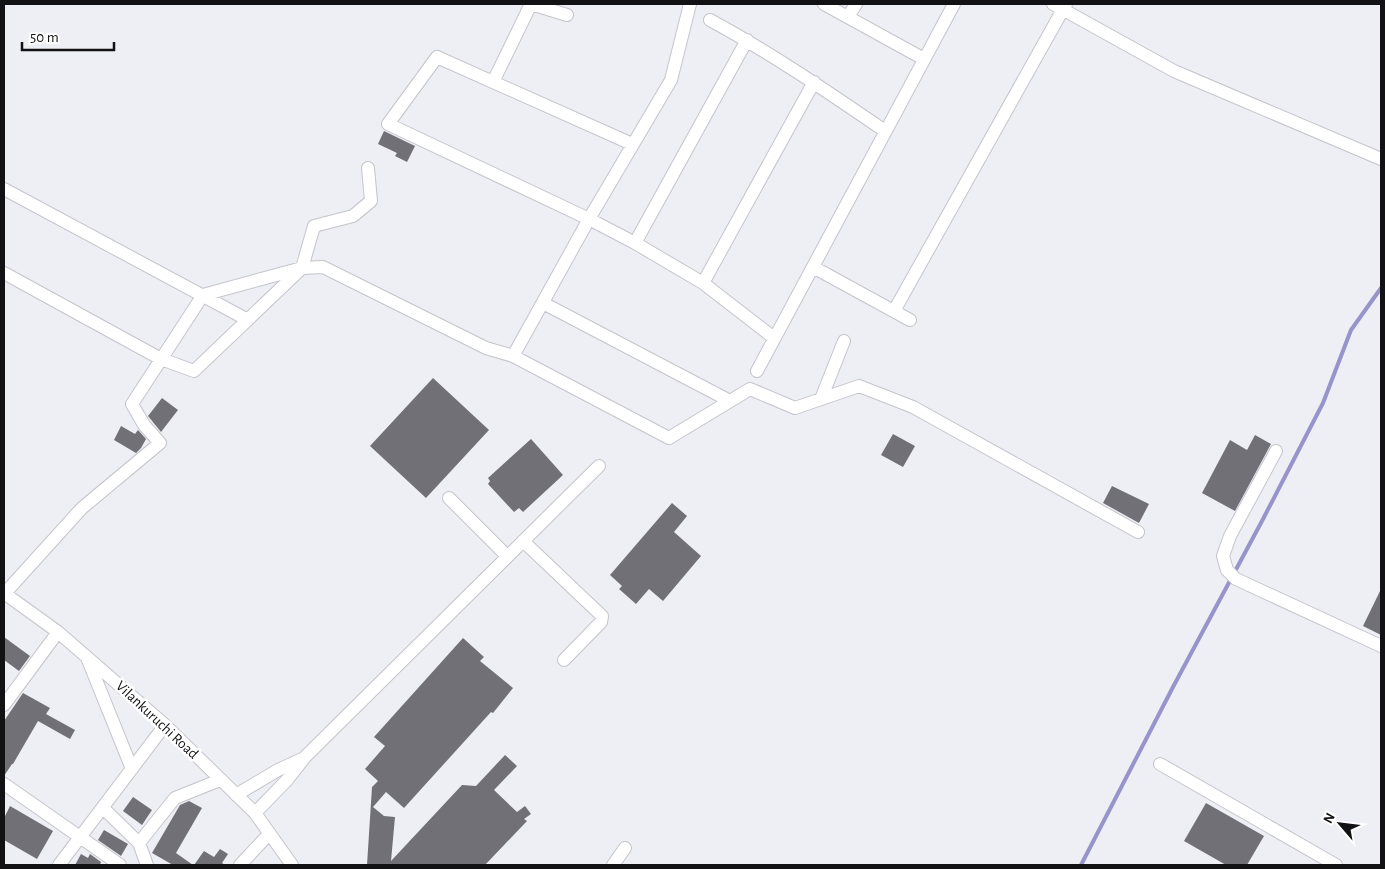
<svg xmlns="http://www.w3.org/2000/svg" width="1385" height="869" font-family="'Alegreya Sans',sans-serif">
<rect width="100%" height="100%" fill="#eeeef5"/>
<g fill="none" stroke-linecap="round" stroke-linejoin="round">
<!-- stream -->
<path stroke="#9694ca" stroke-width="4" d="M1081 865 1173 687 1262 521 1323 403 1351 330 1381 288"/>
</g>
<!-- building -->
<path fill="#707076" d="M384 131 415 146 407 162 395 156 397 153 378 144Z
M433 378 489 430 426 498 370 446Z
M162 398 178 410 161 432 148 416Z
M121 426 135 434 138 430 146 439 141 448 136 453 114 440Z
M893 434 915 446 903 467 881 455Z
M1255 435 1271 444 1235 511 1202 493 1230 440 1247 450Z
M531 439 563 475 523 512 519 508 514 512 488 484 490 481 488 478Z
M1112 486 1149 504 1139 523 1103 503Z
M672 503 687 516 674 532 701 556 663 601 649 589 636 604 619 589 622 586 610 575Z
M1381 589V635L1363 626Z
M4 637 30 656 19 671 4 660Z
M463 638 484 657 480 661 513 688 493 713 491 712 404 808 386 792 373 807 384 816 395 817 391 861 462 785 476 786 505 755 517 766 494 790 517 812 525 806 531 814 524 819 527 821 485 865H367L372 787 378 781 365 769 385 746 374 737Z
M23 693 50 708 46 714 75 730 70 739 38 721 13 764H12L4 776V721Z
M133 797 152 810 142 825 123 811Z
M189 801 202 808 176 853 193 865H173L152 853 180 805Z
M1206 803 1264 836 1247 865H1226L1184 841Z
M10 806 53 831 37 859 4 840V818Z
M104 830 128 844 121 856 98 840Z
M220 849 228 854 222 863 225 865H194L204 851 214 857Z
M81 854 88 858 90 854 101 862 100 865H75Z"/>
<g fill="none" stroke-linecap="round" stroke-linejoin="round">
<defs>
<path id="minor" d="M531 4 567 15
M690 4 671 80 589 219 635 243 703 283 774 338
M824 4 924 59
M1053 4 1174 71 1381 159
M848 17 856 4
M710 20C771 53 828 92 885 131
M493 82 531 4
M4 189 248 320
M635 243 747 40
M813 267 910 320
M4 273 161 359 194 371 302 268 314 226 353 216 371 201 368 168
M703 283 814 82
M543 303 730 401
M894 311 1066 4
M513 356 589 219 388 124 437 57 632 144
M757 371 954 4
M821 399 844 341
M1276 451 1230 536 1223 556 1227 570 1236 579 1381 646
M449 498 507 556
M523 541 602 616 601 622 564 660
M4 593 58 632 165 725 255 813 292 865
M5 593 82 508 160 443 144 425 132 404 203 295 302 268 323 267 486 348 513 356 669 438 750 389 795 408 859 386 913 407 1138 532
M88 660 132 769
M4 705 58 632
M1160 764 1336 865
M4 784 120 865
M236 795 278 770 302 759
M103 808 139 843 147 865
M255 813 287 780 305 757 599 466
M139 843 175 798 220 780
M59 865 165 725
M240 865 269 834
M613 865 625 848"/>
</defs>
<!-- minor casing -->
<use href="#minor" stroke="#c4c4cb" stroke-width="14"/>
<!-- minor -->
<use href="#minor" stroke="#fff" stroke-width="12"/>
</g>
<g text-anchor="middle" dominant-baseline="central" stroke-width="5" stroke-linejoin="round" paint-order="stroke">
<!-- street labels -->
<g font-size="15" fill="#121214" stroke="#fff">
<text transform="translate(157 720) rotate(43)">Vilankuruchi Road</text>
</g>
</g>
<!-- border -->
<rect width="1385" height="869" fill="none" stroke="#121214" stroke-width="10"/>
<!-- north arrow -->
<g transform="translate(1340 824) rotate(298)" stroke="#ffffff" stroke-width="4" paint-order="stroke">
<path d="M0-4L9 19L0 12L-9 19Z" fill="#121214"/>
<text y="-8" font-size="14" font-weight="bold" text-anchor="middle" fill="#121214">N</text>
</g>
<!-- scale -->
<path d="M22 42v8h92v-8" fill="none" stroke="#121214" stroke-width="2.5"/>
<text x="30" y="42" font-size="15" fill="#121214" stroke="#ffffff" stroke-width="4" paint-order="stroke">50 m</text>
</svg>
